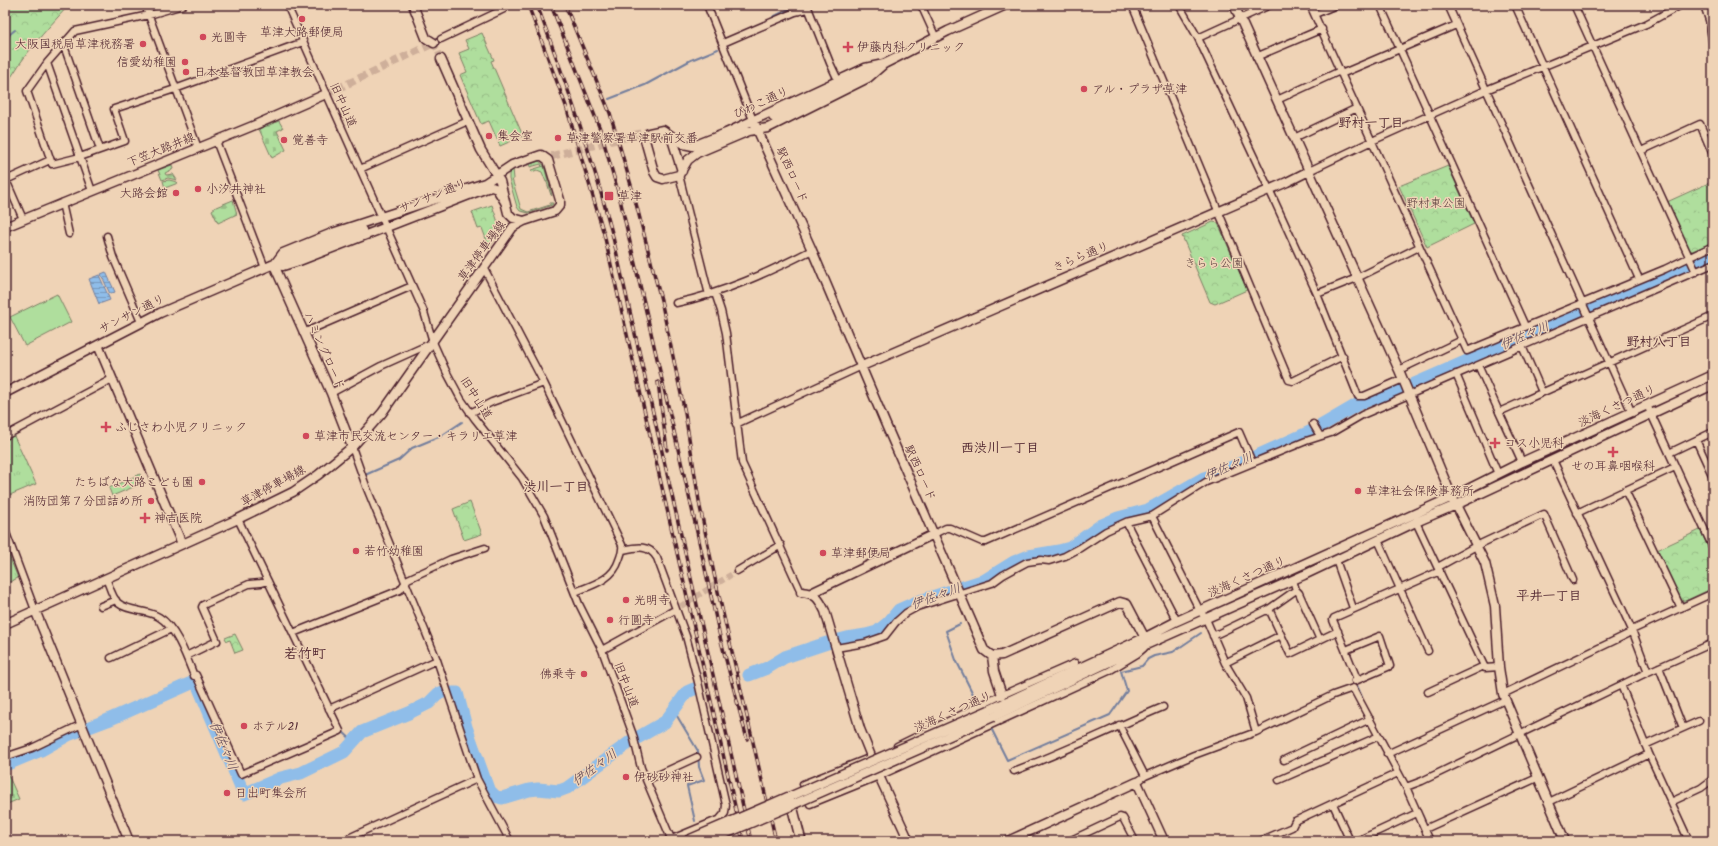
<svg xmlns="http://www.w3.org/2000/svg" width="1718" height="846" font-family="Kalam,'Klee One',sans-serif">
<defs>
<pattern id="grass-tufts" width="24" height="20" patternUnits="userSpaceOnUse"><rect width="24" height="20" fill="#afde9d"/><path d="M3 7l-1-3M5 7V3M7 7l1-3M15 17l-1-3M17 17v-4M19 17l1-3" fill="none" stroke="#98be87"/></pattern>
<pattern id="forest-firs" width="22" height="20" patternUnits="userSpaceOnUse"><rect width="22" height="20" fill="#afde9d"/><path d="M5 1l3.5 6h-7zM16 11l3.5 6h-7z" fill="#98be87"/></pattern>
<pattern id="cemetery-stones" width="16" height="16" patternUnits="userSpaceOnUse"><rect width="16" height="16" fill="#afde9d"/><path d="M2 7V4a2 2 0 0 1 4 0v3zM10 15v-3a2 2 0 0 1 4 0v3z" fill="#98be87"/></pattern>
<pattern id="park-crowns" width="20" height="18" patternUnits="userSpaceOnUse"><rect width="20" height="18" fill="#afde9d"/><path d="M2 6a3 3 0 1 1 6 0M12 15a3 3 0 1 1 6 0" fill="none" stroke="#98be87"/></pattern>
<pattern id="water-rules" width="6" height="5" patternUnits="userSpaceOnUse"><rect width="6" height="5" fill="#8fbde9"/><path d="M0 2.5h6" fill="none" stroke="#7799bd"/></pattern>
</defs>
<rect width="100%" height="100%" fill="#efd3b6"/>
<filter id="ink" filterUnits="userSpaceOnUse"><feTurbulence type="fractalNoise" baseFrequency=".025" numOctaves="2"/><feDisplacementMap in="SourceGraphic" scale="8" xChannelSelector="R" yChannelSelector="G"/><feConvolveMatrix kernelMatrix="1 2 1 2 8 2 1 2 1" color-interpolation-filters="sRGB"/></filter>
<g filter="url(#ink)">
<!-- grass -->
<path fill="url(#grass-tufts)" stroke="#7c7e64" d="M539 161 545 166 552 196 551 195 541 164 530 167V164Z
M513 169 514 179H512L521 209 528 212 550 205V203H553L552 205 529 213 520 211 517 207 509 179V174Z
M13 434 36 484 5 497V438Z
M5 546 18 578 5 584Z"/>
<!-- forest -->
<path fill="url(#forest-firs)" stroke="#7c7e64" d="M172 165 173 169 165 173 166 175 173 174 177 180 168 178 162 180 158 170Z
M169 180 177 182 178 183 165 188 163 181Z
M233 200 237 214 218 223 212 210 216 207Z"/>
<!-- cemetery -->
<path fill="url(#cemetery-stones)" stroke="#7c7e64" d="M279 121 283 128 277 131 286 150 272 158 259 129Z
M5 768 19 799 5 805Z"/>
<!-- park -->
<path fill="url(#park-crowns)" stroke="#7c7e64" d="M5 5H69C45 31 22 56 5 88Z
M482 33 494 60 491 61 523 136 500 146 489 121 481 124 460 75 467 72 459 53 469 49 465 40Z
M1448 166 1474 224 1427 247 1399 186Z
M1713 181V243L1692 251 1688 249 1667 202Z
M492 205 501 231 489 247 482 228 478 229 472 212Z
M1213 222 1218 223 1247 290 1215 304 1210 302 1182 236Z
M470 502 482 534 464 540 453 509Z
M1700 530 1713 557V588L1685 601H1680L1657 550Z
M235 634 243 650 235 653 230 640 227 641 225 638Z"/>
<!-- garden -->
<path fill="#afde9d" stroke="#7c7e64" d="M544 166 548 181 546 182 542 172 537 170 532 172 531 170Z
M57 294 71 322 25 346 10 317Z
M140 474 143 483 112 496 109 488Z"/>
<!-- water -->
<path fill="url(#water-rules)" stroke="#737e9d" d="M106 272 115 292 110 294 101 274Z
M99 275 110 300 99 304 89 279Z"/>
<g fill="none" stroke-linecap="round" stroke-linejoin="round">
<!-- stream -->
<path stroke="#737e9d" stroke-width="2" d="M773 17 797 5
M5 43 10 34 15 30
M609 99 645 85 691 60 718 49
M365 475 399 460 412 448 441 436 462 422
M960 624 946 631 956 660 982 712
M1356 683 1362 697
M674 711 698 751 699 767 704 780 687 786 695 821
M990 726 1007 760 1110 715 1127 691 1121 671 1142 666 1148 659 1154 656 1173 652 1201 633
M342 731 354 742
M1422 815 1433 841"/>
<!-- river -->
<path stroke="#8fbde9" stroke-width="13" d="M749 675 767 668 785 657 827 643 847 638 866 635 877 632 889 622 899 610 917 602 985 580 1014 562 1029 556 1059 551 1070 548 1100 526 1118 518 1148 510 1204 478 1217 474 1312 431 1360 403 1410 386 1713 254
M452 693H457L466 727 488 789 495 796 502 798 529 790 538 789 559 791 567 788 630 742 665 722 687 692 694 689
M5 765 41 750 68 735 108 720 196 681 244 794 281 778 301 773 344 752 362 732 409 713 429 703 438 694 443 692"/>
<!-- street-tunnel -->
<path stroke="#ceaf9a" stroke-width="6" stroke-dasharray="6 3" stroke-linecap="butt" d="M501 14 502 15
M441 39 434 43 441 59
M673 611 737 571"/>
<!-- secondary-tunnel -->
<path stroke="#ceaf9a" stroke-width="8" stroke-dasharray="8 4" stroke-linecap="butt" d="M326 94 434 43
M750 127 773 117
M540 159 646 132 660 134 673 140
M362 230 438 202"/>
<defs>
<path id="street" d="M145 5 198 148
M183 5 149 15 75 31 47 63 27 91 52 164 80 157 125 141 114 109 175 89 303 42
M287 5 424 312 433 342 446 371 461 399 475 419 522 478 544 516 579 604 602 650 633 735 641 768 672 841
M707 5 753 120
M807 5 830 63 838 80
M921 5 936 38
M1132 5 1289 380 1293 381 1343 356
M1179 5 1198 38 1269 189 1317 294 1358 396H1364L1403 379
M1310 5 1467 351 1665 269 1713 246
M1380 5 1525 326
M1448 5 1632 413
M1515 5 1639 279
M1574 5 1696 272
M1704 5 1709 20 1713 46
M1315 14 1336 5
M1198 38 1270 5
M441 39 504 9 502 5
M63 43 100 149
M723 43 795 12 808 9
M1256 57 1322 29
M47 63 92 191
M1341 74 1456 25
M1277 100 1340 71
M1294 138 1357 108
M216 141 265 268
M1641 151 1700 124 1713 155
M360 169 468 121
M1309 171 1372 141 1486 90 1646 24 1681 5
M679 175 709 295
M62 203 69 234
M23 219 6 180 50 160
M107 236 113 257 141 322
M484 268 544 383 622 545C623 551 621 555 619 560 613 580 592 585 575 592
M715 293 721 311 726 333 742 463 801 592
M1317 294 1357 278 1419 247
M676 303C724 293 769 272 812 250
M303 333 412 286
M1522 346 1542 392
M1478 365 1499 412
M1399 370 1462 340
M1456 374 1498 474
M331 393 381 366 432 343
M1647 405 1713 548
M470 413 492 402 544 383
M736 424 862 366
M1313 424 1320 436
M5 436 112 379
M1696 440 1713 477
M352 447 366 486 437 660 477 779 510 841
M1669 453 1713 432
M1553 460 1632 630 1648 672
M1522 462 1499 412 1713 316
M1625 490 1681 608
M1577 513 1675 467
M1152 516 1200 611 1206 619 1225 663 1246 698 1256 732
M1126 522 1177 621
M1416 522 1485 668 1499 667
M5 530 35 610
M934 534 946 528H950L982 542H986L1239 432 1252 462
M1378 540 1428 651
M623 550C637 547 649 544 657 558L686 636 698 682 726 805 725 813 720 819 667 841
M1336 560 1353 608
M1438 567 1476 546 1544 514 1573 580
M737 571 781 545
M106 578C109 585 112 598 118 603 129 612 146 609 159 617 176 627 187 658 194 676L196 675 241 774 340 731 238 519
M1293 580 1296 590 1299 593 1320 640
M101 606 116 600
M1269 609 1290 654 1338 631
M293 633 400 590 408 579 451 559 485 548
M1213 636 1269 609 1296 590
M836 648 865 643 885 636 896 622 906 613 917 607 992 583 1003 575 1027 562 1041 560 1049 561 1065 556 1080 548 1106 531 1126 522 1152 516 1206 482 1306 441 1331 433 1362 415 1713 264
M602 650 673 611
M1346 650 1380 636 1390 666 1355 681
M186 656 217 641 202 607 203 605 249 584 261 583 268 581
M111 658 171 629
M1225 663 1281 635
M1659 667 1683 728
M1357 679 1333 620 1334 618 1440 571
M1621 685 1649 754 1689 841
M1428 692 1484 666
M1503 694 1628 634 1632 630 1713 593
M329 709 437 660
M1119 725 1145 776
M1645 745 1699 721
M897 746 1002 695 1075 663
M1387 754 1505 700
M5 757 32 748 82 724
M869 758 803 784 810 804 879 776 1109 671 1137 654 1144 648
M1284 760 1370 719
M1014 771C1065 752 1113 728 1163 707
M647 780 697 757
M1279 780 1379 736
M1137 782 1145 776 1194 755 1256 732 1333 695 1353 688 1406 787 1430 841
M1406 787 1422 781 1648 672 1713 643
M1549 802 1649 754
M1671 802 1701 788 1713 779
M1333 804 1350 841
M1425 829 1537 778
M342 841 477 779
M1069 841 1120 817 1123 818 1135 841
M1260 841 1292 827 1295 821 1398 773
M1357 841 1417 813"/>
<path id="secondary" d="M413 5 426 38 434 43
M1234 5 1399 370 1452 497 1485 563 1495 606 1499 667 1503 694 1565 841
M441 59 481 150 500 181 508 213 513 218 524 221
M884 64 865 68 726 133 693 146 683 144 663 130 649 133 645 140 654 172 657 177 663 179 679 175 688 160 697 153 749 131 768 128 868 78 884 64 896 58 948 31 1006 5
M773 117 867 73
M753 120 811 248 886 425 984 650 992 656 1002 655 1120 602 1127 604 1147 642
M671 136 682 171
M5 227 255 125 326 94
M274 265 331 393 352 447
M276 265 283 266 299 261 487 188 492 187 497 189 505 202
M98 345 182 544
M862 366 1287 182 1309 171
M5 393 160 313 302 252 362 230
M801 592C816 593 819 599 825 611L860 729 879 776 909 841
M811 593 934 534
M35 610 129 841
M5 624 238 519 293 492 318 475 352 447 382 413 513 227 524 221 555 211 560 205V200L548 160 541 155 512 165 485 183 332 233 283 253 274 265
M992 656 994 671 1002 695
M989 710 1144 638 1177 621 1452 497 1522 462 1713 375
M993 717 1148 644 1304 575 1416 522 1456 505 1713 385
M1008 841 1137 782 1164 841"/>
<path id="primary" d="M790 798 801 841"/>
</defs>
<!-- street casing -->
<use href="#street" stroke="#4a1f2b" stroke-width="9"/>
<!-- secondary casing -->
<use href="#secondary" stroke="#4a1f2b" stroke-width="11"/>
<!-- primary casing -->
<use href="#primary" stroke="#4a1f2b" stroke-width="12"/>
<!-- street -->
<use href="#street" stroke="#efd3b6" stroke-width="6"/>
<!-- secondary -->
<use href="#secondary" stroke="#efd3b6" stroke-width="8"/>
<!-- primary -->
<use href="#primary" stroke="#efd3b6" stroke-width="9"/>
<defs>
<path id="rail" d="M528 5 566 106 604 234 743 841
M537 5C565 80 592 155 612 233L751 841
M551 5 600 129 619 195 692 509 720 637 747 739
M565 5 610 113 633 192 661 300 685 413 700 507 716 583 776 841
M658 382 667 450"/>
</defs>
<!-- rail casing -->
<use href="#rail" stroke="#4a1f2b" stroke-width="3.5"/>
<!-- rail -->
<use href="#rail" stroke="#efd3b6" stroke-width="2" stroke-dasharray="6" stroke-linecap="butt"/>
<defs>
<path id="secondary-bridge" d="M789 797 989 710
M792 805 993 717"/>
<path id="primary-bridge" d="M687 841 789 797
M707 841 792 805"/>
</defs>
<!-- secondary-bridge casing -->
<use href="#secondary-bridge" stroke="#4a1f2b" stroke-width="11" stroke-linecap="butt"/>
<!-- primary-bridge casing -->
<use href="#primary-bridge" stroke="#4a1f2b" stroke-width="12" stroke-linecap="butt"/>
<!-- secondary-bridge -->
<use href="#secondary-bridge" stroke="#efd3b6" stroke-width="8"/>
<!-- primary-bridge -->
<use href="#primary-bridge" stroke="#efd3b6" stroke-width="9"/>
</g>
</g>
<!-- markers -->
<g fill="#d1495b" stroke="#efd3b6" stroke-width="1.5">
<circle cx="302" cy="19" r="4"/>
<circle cx="203" cy="37" r="4"/>
<circle cx="143" cy="44" r="4"/>
<path d="M846 41h4v4h4v4h-4v4h-4v-4h-4v-4h4z"/>
<circle cx="185" cy="62" r="4"/>
<circle cx="186" cy="72" r="4"/>
<circle cx="1084" cy="89" r="4"/>
<circle cx="489" cy="136" r="4"/>
<circle cx="558" cy="138" r="4"/>
<circle cx="284" cy="140" r="4"/>
<circle cx="198" cy="189" r="4"/>
<circle cx="176" cy="193" r="4"/>
<rect x="604" y="191" width="10" height="10" rx="2"/>
<path d="M104 421h4v4h4v4h-4v4h-4v-4h-4v-4h4z"/>
<circle cx="306" cy="436" r="4"/>
<path d="M1493 437h4v4h4v4h-4v4h-4v-4h-4v-4h4z"/>
<path d="M1611 446h4v4h4v4h-4v4h-4v-4h-4v-4h4z"/>
<circle cx="202" cy="482" r="4"/>
<circle cx="1358" cy="491" r="4"/>
<circle cx="151" cy="501" r="4"/>
<path d="M143 512h4v4h4v4h-4v4h-4v-4h-4v-4h4z"/>
<circle cx="356" cy="551" r="4"/>
<circle cx="823" cy="553" r="4"/>
<circle cx="626" cy="600" r="4"/>
<circle cx="610" cy="620" r="4"/>
<circle cx="584" cy="674" r="4"/>
<circle cx="244" cy="726" r="4"/>
<circle cx="626" cy="777" r="4"/>
<circle cx="227" cy="793" r="4"/>
</g>
<g text-anchor="middle" dominant-baseline="central" stroke-width="3" stroke-linejoin="round" paint-order="stroke">
<!-- poi labels -->
<g font-size="12" fill="#4a1f2b" stroke="#efd3b6" text-anchor="start">
<text x="302" y="32" text-anchor="middle">草津大路郵便局</text>
<text x="211" y="37">光圓寺</text>
<text x="135" y="44" text-anchor="end">大阪国税局草津税務署</text>
<text x="857" y="47">伊藤内科クリニック</text>
<text x="177" y="62" text-anchor="end">信愛幼稚園</text>
<text x="194" y="72">日本基督教団草津教会</text>
<text x="1092" y="89">アル・プラザ草津</text>
<text x="497" y="136">集会室</text>
<text x="566" y="138">草津警察署草津駅前交番</text>
<text x="292" y="140">覚善寺</text>
<text x="206" y="189">小汐井神社</text>
<text x="168" y="193" text-anchor="end">大路会館</text>
<text x="618" y="196">草津</text>
<text x="115" y="427">ふじさわ小児クリニック</text>
<text x="314" y="436">草津市民交流センター・キラリエ草津</text>
<text x="1504" y="443">コス小児科</text>
<text x="1613" y="466" text-anchor="middle">せの耳鼻咽喉科</text>
<text x="194" y="482" text-anchor="end">たちばな大路こども園</text>
<text x="1366" y="491">草津社会保険事務所</text>
<text x="143" y="501" text-anchor="end">消防団第７分団詰め所</text>
<text x="154" y="518">神吉医院</text>
<text x="364" y="551">若竹幼稚園</text>
<text x="831" y="553">草津郵便局</text>
<text x="634" y="600">光明寺</text>
<text x="618" y="620">行圓寺</text>
<text x="576" y="674" text-anchor="end">佛乗寺</text>
<text x="252" y="726">ホテル21</text>
<text x="634" y="777">伊砂砂神社</text>
<text x="235" y="793">日出町集会所</text>
</g>
<!-- street labels -->
<g font-size="12" fill="#4a1f2b" stroke="#efd3b6">
<text transform="translate(761 103) rotate(-25)">びわこ通り</text>
<text transform="translate(343 105) rotate(66)">旧中山道</text>
<text transform="translate(161 150) rotate(-22)">下笠大路井線</text>
<text transform="translate(792 175) rotate(66)">駅西ロード</text>
<text transform="translate(433 196) rotate(-22)">サンサン通り</text>
<text transform="translate(482 251) rotate(-54)">草津停車場線</text>
<text transform="translate(1081 257) rotate(-23)">きらら通り</text>
<text transform="translate(132 314) rotate(-27)">サンサン通り</text>
<text transform="translate(324 351) rotate(66)">ハミングロード</text>
<text transform="translate(476 398) rotate(57)">旧中山道</text>
<text transform="translate(1617 406) rotate(-25)">淡海くさつ通り</text>
<text transform="translate(920 473) rotate(66)">駅西ロード</text>
<text transform="translate(273 486) rotate(-29)">草津停車場線</text>
<text transform="translate(1247 577) rotate(-24)">淡海くさつ通り</text>
<text transform="translate(626 685) rotate(69)">旧中山道</text>
<text transform="translate(953 712) rotate(-24)">淡海くさつ通り</text>
</g>
<!-- park labels -->
<g font-size="12" fill="#593c3c" stroke="#efd3b6">
<text x="1436" y="203">野村東公園</text>
<text x="1214" y="263">きらら公園</text>
</g>
<!-- neighbourhood labels -->
<g font-size="13" font-weight="bold" fill="#4a1f2b" stroke="#efd3b6">
<text x="1371" y="123">野村一丁目</text>
<text x="1659" y="342">野村八丁目</text>
<text x="1000" y="448">西渋川一丁目</text>
<text x="556" y="487">渋川一丁目</text>
<text x="1549" y="596">平井一丁目</text>
</g>
<!-- water labels -->
<g font-size="13" font-style="italic" fill="#583f51" stroke="#efd3b6">
<text transform="translate(1525 336) rotate(-23)">伊佐々川</text>
<text transform="translate(1229 467) rotate(-24)">伊佐々川</text>
<text transform="translate(936 597) rotate(-20)">伊佐々川</text>
<text transform="translate(223 746) rotate(67)">伊佐々川</text>
<text transform="translate(595 768) rotate(-36)">伊佐々川</text>
</g>
<!-- quarter labels -->
<g font-size="14" font-weight="bold" fill="#4a1f2b" stroke="#efd3b6">
<text x="305" y="654">若竹町</text>
</g>
</g>
<!-- margin -->
<rect width="1718" height="846" fill="none" stroke="#efd3b6" stroke-width="20"/>
<rect x="10" y="10" width="1698" height="826" fill="none" stroke="#4a1f2b" stroke-width="1.5" filter="url(#ink)"/>
</svg>
